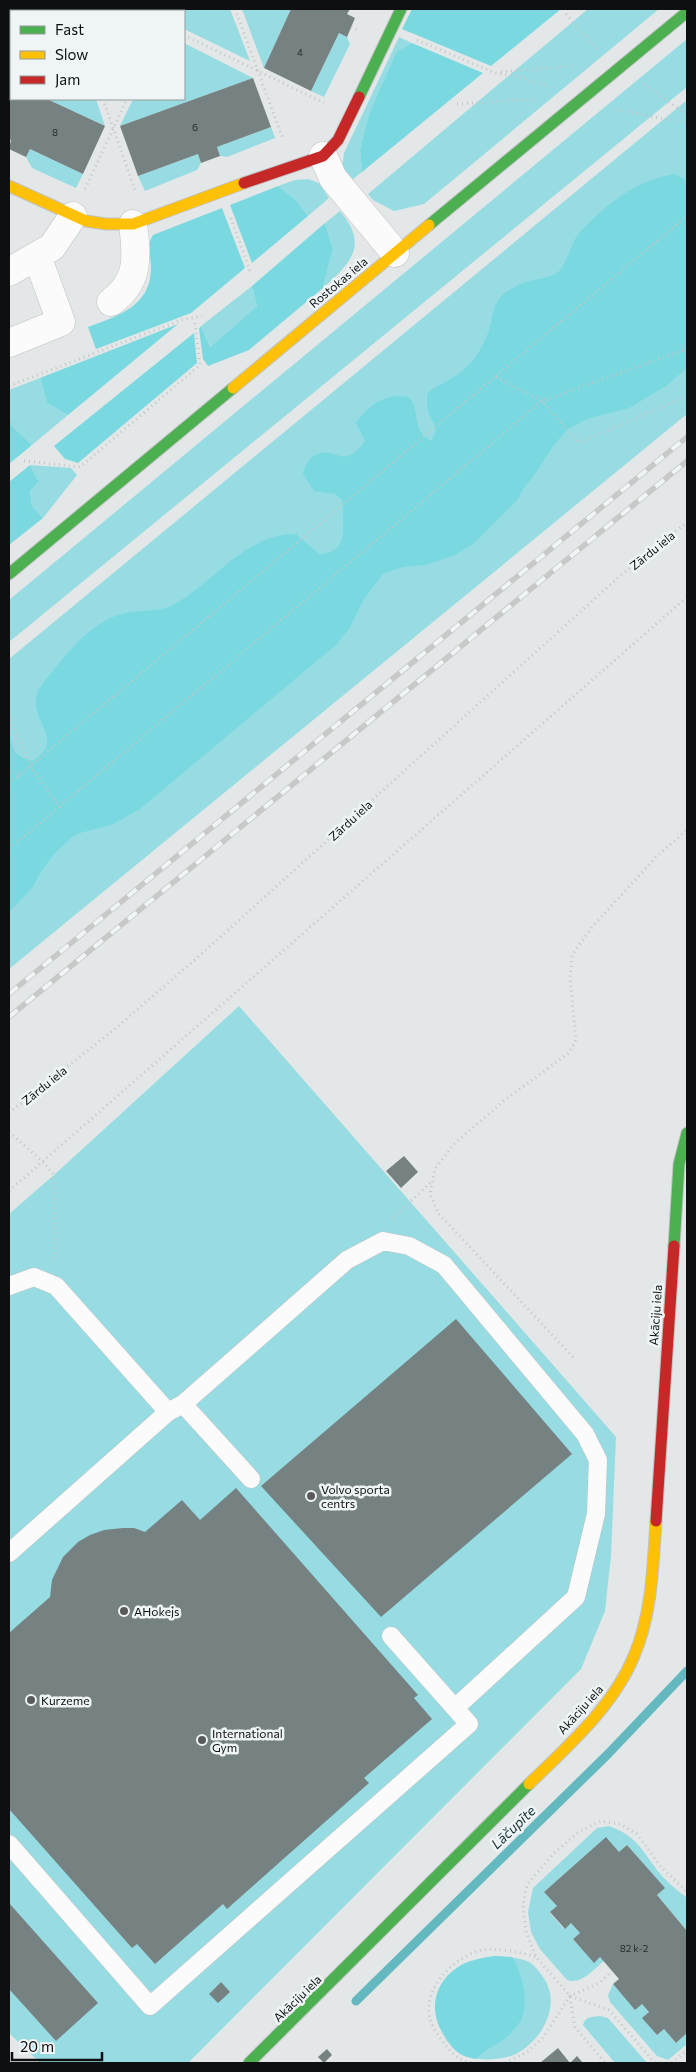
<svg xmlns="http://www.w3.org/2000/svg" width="696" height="2072" font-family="Commissioner,sans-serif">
<rect width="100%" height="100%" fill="#e3e7e7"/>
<!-- green -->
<path fill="#97dce2" d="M173 9H230L250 61 184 29V11H172Z
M242 9H291L264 68Z
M588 9H659L424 204 394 211 373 200 368 194Z
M339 33 347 37 350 44 324 97 311 91Z
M399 37 412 43 397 51 360 150 362 172 349 182 342 168 344 153Z
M687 39V87L9 642V600Z
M184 43 253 78 120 126 133 99H184Z
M47 99H96L105 126Z
M687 100V414L9 969V659Z
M271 127 275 138 227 157 220 156 217 147Z
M30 149 83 174 76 188 32 168 26 157Z
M198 154 201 163 197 170 145 191 138 176Z
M308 179 319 183 329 198 308 216 296 200 278 186 295 180Z
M340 211C369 245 351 263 323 288L333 249 325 223Z
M252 286 257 306 210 347 201 326Z
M40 378 47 403 68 415 32 445 12 426 9 413V390Z
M30 465 71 468 77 475 43 518 32 506 30 491 39 482Z
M239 1006 616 1437 611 1556 605 1611 581 1669 188 2063H40L9 2033V1214L54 1175Z
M609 1826C640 1837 643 1854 663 1877 670 1885 679 1891 687 1898V1931L657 1895 664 1888 627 1845 619 1852 606 1838 544 1892 557 1906 550 1913 564 1929 571 1923 580 1933 573 1939 594 1962 600 1957 604 1961C593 1970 581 1985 567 1980L540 1949 531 1932 528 1912 533 1888 597 1828Z
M495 1956C506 1957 518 1957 529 1962 536 1966 542 1975 546 1982 561 2009 538 2046 511 2056 502 2059 490 2060 481 2059 471 2058 463 2057 456 2051 430 2027 426 1987 459 1967 470 1960 482 1958 495 1956Z
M613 1984 635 2009 642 2004 649 2012 643 2018 657 2035 664 2029 676 2043 687 2033V2044L668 2060 657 2056 610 2002 608 1995Z
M600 2016 608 2018 647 2063H615L583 2025C585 2016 593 2017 600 2016Z"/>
<!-- forest -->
<path fill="#7ad9e0" d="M412 9H561L491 66 402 29Z
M412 43 483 73 362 172 360 150 370 112 397 51Z
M675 174 687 181V368L666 386 629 408 587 419 568 429 553 446 536 473 523 489 518 499 472 545 455 555 435 562 425 565 403 567 383 574 364 599 350 627 337 644 140 809 111 825 80 833 71 838 55 853 42 870 32 888 9 912V730C13 747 11 756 32 761 66 740 32 724 36 698 38 688 46 679 52 672 69 650 93 622 121 614 137 609 158 613 173 605 215 582 244 534 296 534L319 554C352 553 341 523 343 501L335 494 314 491 303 474C306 460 315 450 331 453 338 455 343 459 350 455 356 453 361 446 365 441L356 423C367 405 388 392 409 397 421 413 411 430 431 441 439 428 435 427 429 415 427 409 427 400 427 394 435 386 443 384 452 378 469 369 483 349 489 330 493 317 492 303 505 293 511 289 518 285 525 282 535 279 554 278 560 270 568 260 570 246 577 236 580 231 586 226 590 222 613 199 641 179 675 174Z
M278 186 296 200 308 216 252 263 230 205Z
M222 208 245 268 191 313 96 349 88 327C118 316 151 306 151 268 151 251 144 252 153 235Z
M325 223 333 249 323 288 249 350 208 366 203 359 199 329 201 326 210 347 257 306 252 286Z
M178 324 68 415 47 403 40 378Z
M194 333 197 363 78 463 65 459 54 446Z
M9 413 12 426 32 445 9 464Z
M30 465 39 482 30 491 32 506 43 518 9 545V482Z
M495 1956 512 1957C522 1972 529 2000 522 2018 520 2023 514 2030 510 2034 500 2044 486 2048 476 2059 459 2056 455 2051 446 2037 428 2014 432 1984 458 1967 469 1960 482 1958 495 1956Z"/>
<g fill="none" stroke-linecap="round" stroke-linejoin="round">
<!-- stream -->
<path stroke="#64b9c0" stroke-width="9" d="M356 2001 608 1754 687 1671"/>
</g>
<!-- building -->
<path fill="#768182" d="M291 9H350L347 14 355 18 347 37 339 33 311 91 264 68Z
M253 78 271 127 217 147 220 156 201 163 198 154 138 176 120 126Z
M9 81 11 82V99H47L105 126 83 174 30 149 26 157 9 149 11 140 9 139Z
M404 1156 418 1172 401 1188 386 1171Z
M456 1319 572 1454 381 1617 261 1486Z
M236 1488 418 1695 414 1698 432 1719 364 1778 369 1783 227 1909 223 1904 155 1964 137 1944 132 1948 9 1809V1633L50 1597 52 1580 63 1557 78 1542 90 1535 104 1530 123 1528H134L145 1532 182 1500 200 1520Z
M606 1837 619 1852 627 1845 665 1888 657 1895 687 1931V2033L676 2043 664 2029 657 2035 642 2018 649 2012 642 2004 635 2010 613 1984 619 1979 600 1957 594 1963 573 1939 580 1933 571 1923 565 1929 550 1912 557 1906 544 1892Z
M9 1903 98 2003 56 2041 9 1989Z
M221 1982 230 1992 218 2003 209 1994Z
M558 2048 570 2063 577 2056 583 2063H540Z
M327 2049 332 2055 324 2063 318 2057Z"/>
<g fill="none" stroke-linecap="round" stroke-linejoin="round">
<defs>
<path id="lane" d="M9 1286 34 1277 56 1286 168 1412
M183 1404 347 1260 383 1241 409 1246 444 1265 585 1434 598 1460 596 1514 576 1597 455 1708
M9 1553 168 1412 183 1404 251 1479
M9 1844 150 2006 469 1724 391 1636"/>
<path id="street" d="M323 156 333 178 395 253
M9 272 52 247 73 216
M111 302C140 281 137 256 133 224
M9 343 61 322 37 256"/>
<path id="fast" d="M359 97 401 9
M429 225 687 12
M9 574 233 388
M674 1246 679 1164 687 1133
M249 2063 529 1784"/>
<path id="slow" d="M9 186 86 221 106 224H133L244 183
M233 388 429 225
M529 1784C567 1747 613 1707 634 1656 652 1614 653 1566 656 1521"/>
<path id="jam" d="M244 183 323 156 338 140 359 97
M656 1521 674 1246"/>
</defs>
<!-- lane casing -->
<use href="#lane" stroke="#c0c3c3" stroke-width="19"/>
<!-- street casing -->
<use href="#street" stroke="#c0c3c3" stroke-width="29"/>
<!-- fast casing -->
<use href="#fast" stroke="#c0c3c3" stroke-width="13"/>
<!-- slow casing -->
<use href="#slow" stroke="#c0c3c3" stroke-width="13"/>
<!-- jam casing -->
<use href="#jam" stroke="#c0c3c3" stroke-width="13"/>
<!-- path -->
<path stroke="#c5c6c6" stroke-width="3" stroke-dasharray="1 4" stroke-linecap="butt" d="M72 9 73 11
M130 9 135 11
M235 9 283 139
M102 11 109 9
M167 11 168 9
M566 14 597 50
M351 27 360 31
M184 35 324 103
M417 40 495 73 514 76 545 85 548 88
M9 45 11 44
M501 72 575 66
M644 84 687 115
M103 99 136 193
M457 104 535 99
M617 109 658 118 687 122
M85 189 127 99
M231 218 251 274
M496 377 542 401 579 443 687 396
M9 386 181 320 202 316
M24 461 80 467 200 365 195 322
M9 715 30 766 60 807
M9 769 19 775
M9 784 687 216
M9 849 542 401 687 349
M9 1113 116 1028 206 950 620 576 687 522
M9 1132 43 1162 54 1175 55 1259
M9 1191 687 597
M393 1218 432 1181
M573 1357 438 1213 430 1194 435 1169 454 1144 506 1099 569 1053 576 1040 570 979 572 955 592 927 656 857 687 830
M570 1997 575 2027 605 2063
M471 2063C459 2061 451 2053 444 2043 437 2034 430 2024 429 2013 426 1986 452 1961 475 1952 492 1946 520 1952 536 1957
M505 2063 527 2052 542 2039 570 1996 598 1984 612 1971
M655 2063 609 2010 570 1996 536 1957 526 1931 523 1905 527 1885 553 1854 580 1831 601 1821 620 1824 637 1834 661 1867 687 1892
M672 2063 687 2050"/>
<!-- lane -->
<use href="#lane" stroke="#fbfbfb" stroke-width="18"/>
<!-- street -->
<use href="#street" stroke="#fbfbfb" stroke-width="28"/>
<!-- fast -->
<use href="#fast" stroke="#4caf50" stroke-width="11"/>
<!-- slow -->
<use href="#slow" stroke="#ffc107" stroke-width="11"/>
<!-- jam -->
<use href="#jam" stroke="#c62828" stroke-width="11"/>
<defs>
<path id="rail" d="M9 994 687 437
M9 1017 687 461"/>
</defs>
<!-- rail casing -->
<use href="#rail" stroke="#c8c8c8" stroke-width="5.5"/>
<!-- rail -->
<use href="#rail" stroke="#eff5f6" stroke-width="4" stroke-dasharray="11" stroke-linecap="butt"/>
</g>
<!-- markers -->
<g fill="#595b5b" stroke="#eff5f6" stroke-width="2">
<circle cx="311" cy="1496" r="5"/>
<circle cx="124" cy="1611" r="5"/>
<circle cx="31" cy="1700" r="5"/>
<circle cx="202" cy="1740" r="5"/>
</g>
<g text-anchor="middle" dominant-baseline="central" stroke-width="5" stroke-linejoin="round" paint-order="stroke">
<!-- number labels -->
<g font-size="10" fill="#282c2c">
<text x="300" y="52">4</text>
<text x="195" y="127">6</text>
<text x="55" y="132">8</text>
<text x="634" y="1948">82 k-2</text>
</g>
<!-- street labels -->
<g font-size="12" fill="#0e0f10" stroke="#eff5f6">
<text transform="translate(338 282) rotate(-40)">Rostokas iela</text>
<text transform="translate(652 550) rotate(-39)">Zārdu iela</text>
<text transform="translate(350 820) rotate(-42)">Zārdu iela</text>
<text transform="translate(44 1085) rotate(-39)">Zārdu iela</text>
<text transform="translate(655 1315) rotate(-86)">Akāciju iela</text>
<text transform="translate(580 1709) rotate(-48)">Akāciju iela</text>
<text transform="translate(297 1998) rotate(-44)">Akāciju iela</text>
</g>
<!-- poi labels -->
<g font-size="12" fill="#0e0f10" stroke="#eff5f6" text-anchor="start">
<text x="321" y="1489">Volvo sporta<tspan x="321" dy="14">centrs</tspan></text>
<text x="134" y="1611">AHokejs</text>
<text x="41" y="1700">Kurzeme</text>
<text x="212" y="1733">International<tspan x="212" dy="14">Gym</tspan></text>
</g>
<!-- water labels -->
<g font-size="14" font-style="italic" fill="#183133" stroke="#eff5f6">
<text transform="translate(513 1827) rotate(-44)">Lāčupīte</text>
</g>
</g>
<!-- border -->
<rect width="696" height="2072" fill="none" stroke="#0e0f10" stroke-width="20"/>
<!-- legend -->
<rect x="10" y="10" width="175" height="90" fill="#eff5f6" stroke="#95999a"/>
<rect x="20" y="26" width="25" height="8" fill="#4caf50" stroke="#95999a"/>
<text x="55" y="35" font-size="15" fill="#0e0f10">Fast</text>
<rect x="20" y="51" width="25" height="8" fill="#ffc107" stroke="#95999a"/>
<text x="55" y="60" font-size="15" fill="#0e0f10">Slow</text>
<rect x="20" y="76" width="25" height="8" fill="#c62828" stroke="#95999a"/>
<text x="55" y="85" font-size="15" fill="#0e0f10">Jam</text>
<!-- scale -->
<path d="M12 2052v8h90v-8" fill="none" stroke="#0e0f10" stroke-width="2.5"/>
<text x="20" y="2052" font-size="15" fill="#0e0f10" stroke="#eff5f6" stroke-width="4" paint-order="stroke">20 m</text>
</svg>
